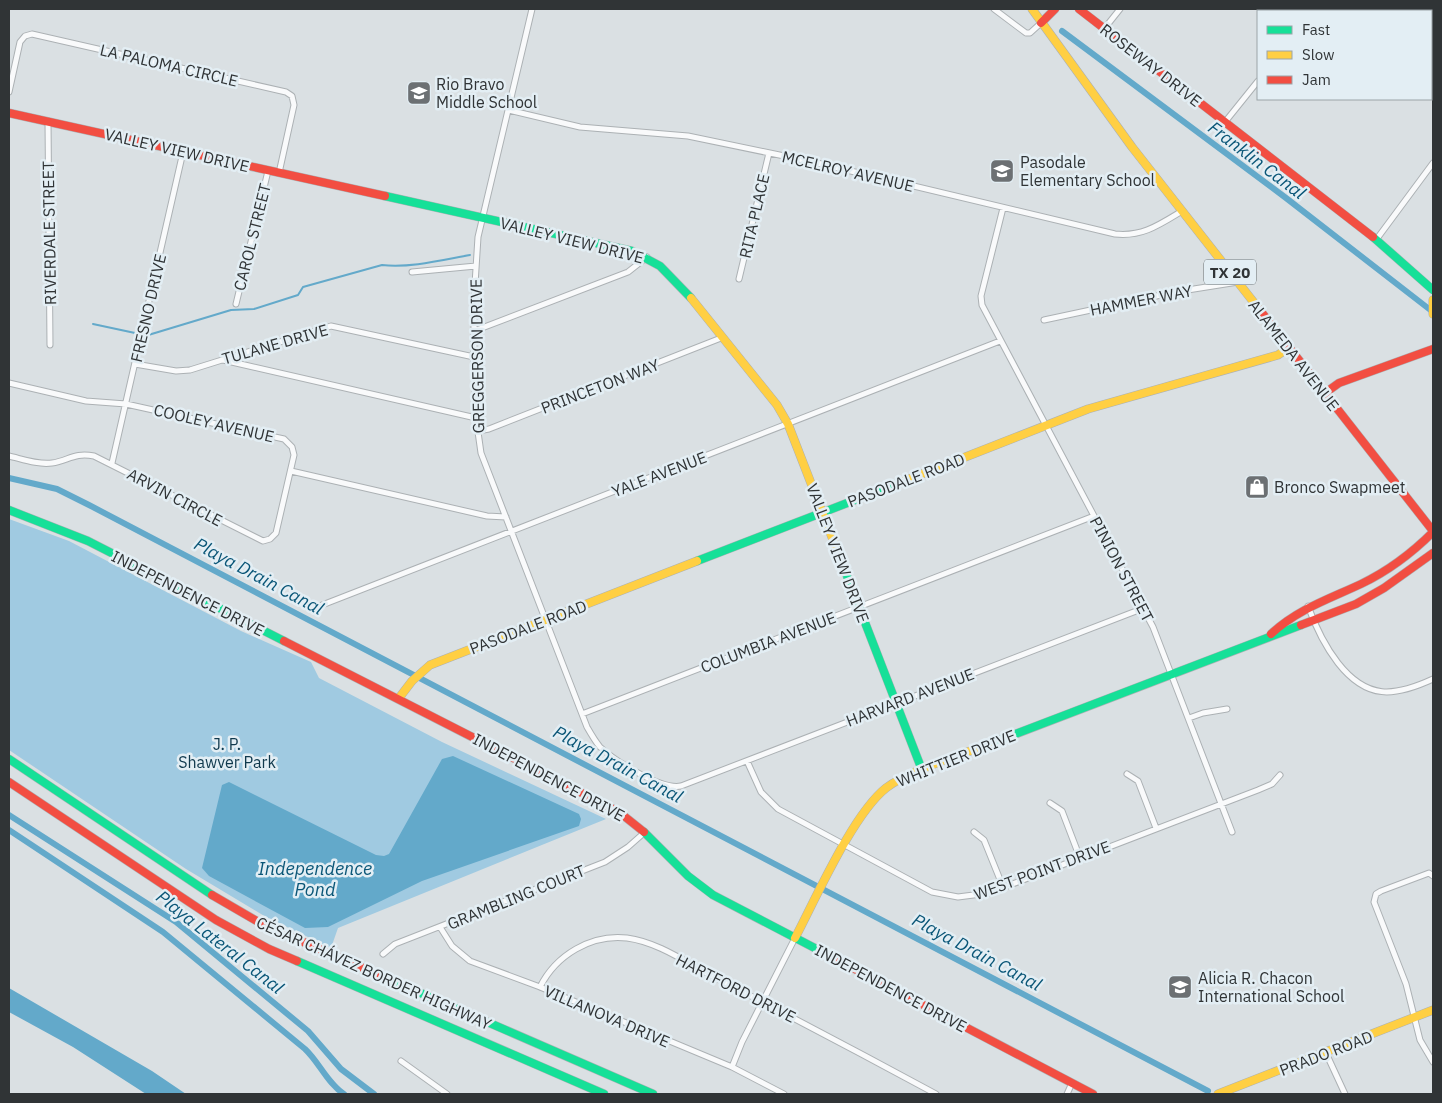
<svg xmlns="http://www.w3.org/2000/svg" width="1442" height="1103" font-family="'IBM Plex Sans',sans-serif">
<rect width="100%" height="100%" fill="#dae0e3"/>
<!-- green -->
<path fill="#a0cae1" d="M9 519 69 541 241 631 311 662 319 678 442 742 606 819 338 928 331 948 266 917 186 869 9 750Z"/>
<!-- water -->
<path fill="#63a9ca" d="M453 756 579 814 581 819 579 826 422 881 328 927 305 928 209 876 202 868 222 785 229 782 376 855 384 856 389 854 442 759Z
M9 988 152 1071 186 1094H146L73 1047 9 1012Z"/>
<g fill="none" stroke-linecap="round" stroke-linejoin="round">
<!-- stream -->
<path stroke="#63a9ca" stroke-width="2" d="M93 324 135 333
M145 336 231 310 254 309 298 295 303 287 382 265C411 268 442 260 470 255"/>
<!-- canal -->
<path stroke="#63a9ca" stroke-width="6" d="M1062 31 1286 198 1433 312
M9 478 57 489 89 505 1208 1091
M9 815 176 922 308 1031 341 1069 374 1094
M9 830 163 932 305 1049C319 1062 328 1084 344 1094"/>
<defs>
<path id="street" d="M532 9 478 237 474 300V357L476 418 481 453 587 727C591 734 595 741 600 747 615 761 661 790 681 786L1144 608
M994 9 1026 33H1030L1041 23
M1382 9 1383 11
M1314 11 1316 9
M1104 29 1120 9
M1431 40 1433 38
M9 92 20 42 25 36 32 34 286 92 292 96 294 105 279 173
M508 110 580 127 688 136 813 162 1115 234C1142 237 1159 225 1182 211
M48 121 50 345
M1225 122 1258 81
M1003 208 981 296 982 305 1153 627 1232 832
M1376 240 1433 163
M412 272 476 266
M739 279 769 153
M236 304 268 171
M1044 320 1175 292 1238 282
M474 331 628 272 647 257
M223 360 476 418
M135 364 176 371 190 370 331 326 474 357
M9 383 86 401 126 404 284 439 292 447 294 455 276 533 270 539 263 541 94 456C74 452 68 461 52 463 38 465 22 459 9 456
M478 431 489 429 721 338
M112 463 183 152
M291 471 487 516 506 517
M1308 606C1316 628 1324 645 1338 663 1367 700 1394 697 1433 679
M317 607 1000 341
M582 714 1094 516
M1189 718 1203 713 1227 709
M747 761 761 792 778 809 932 892 958 897 989 893 1258 790 1272 784 1280 775
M1127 774 1138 781 1156 828
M1050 803 1062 811 1080 858
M974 832 984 840 1003 887
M1433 876 1429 873 1381 891 1376 894 1374 902 1406 984 1420 1040 1433 1062
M440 927 452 946 470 961 540 987 732 1067 784 1094
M383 954 395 944 605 862 628 847 645 832
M540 987C556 955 591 934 627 938 658 942 687 963 714 977 788 1015 862 1054 936 1094
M1326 1053 1345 1094
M401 1061 447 1094
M732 1067 742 1042 795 938
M1067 1094 1072 1083"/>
<path id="fast" d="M385 196 632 251 660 266 691 298
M1373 237 1433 290
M9 510 88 541 284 641
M697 561 899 483
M842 563 922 770
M992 743 1301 625
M9 759 212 895
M644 832 688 876 713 895 830 956
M297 961 604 1094
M386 978 653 1094"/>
<path id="slow" d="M1032 9 1132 147 1259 309
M691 298 777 405 788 424 842 563
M1433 300V314
M899 483 1088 409 1278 355 1288 348
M399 698 412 681 430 665 697 561
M795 938C816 898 853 814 886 788 909 770 964 754 992 743
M1218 1094 1433 1010"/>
<path id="jam" d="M1079 9 1373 237
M1041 23 1055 9
M9 113 385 196
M1259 309 1433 531
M1325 393 1339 383 1433 349
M1301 625 1356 604 1384 588 1433 553
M1271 634C1298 609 1329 599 1361 584 1388 571 1412 553 1433 532
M284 641 619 812 644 832
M9 782 216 920 269 949 297 961
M212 895 262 924 386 978
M830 956 1093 1094"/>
</defs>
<!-- street casing -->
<use href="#street" stroke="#acb1b4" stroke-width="7"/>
<!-- fast casing -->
<use href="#fast" stroke="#acb1b4" stroke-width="9"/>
<!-- slow casing -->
<use href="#slow" stroke="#acb1b4" stroke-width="9"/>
<!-- jam casing -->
<use href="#jam" stroke="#acb1b4" stroke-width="9"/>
<!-- street -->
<use href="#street" stroke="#f9fafb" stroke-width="5"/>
<!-- fast -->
<use href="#fast" stroke="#16e098" stroke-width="8"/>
<!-- slow -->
<use href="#slow" stroke="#ffcf43" stroke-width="8"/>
<!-- jam -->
<use href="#jam" stroke="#f24e42" stroke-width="8"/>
</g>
<!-- icons -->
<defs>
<symbol id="school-square" viewBox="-11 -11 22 22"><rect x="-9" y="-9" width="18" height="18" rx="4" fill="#6c7073" stroke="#e3eef4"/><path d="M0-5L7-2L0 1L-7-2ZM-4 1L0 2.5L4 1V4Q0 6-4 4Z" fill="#fff"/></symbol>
<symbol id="shop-square" viewBox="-11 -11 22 22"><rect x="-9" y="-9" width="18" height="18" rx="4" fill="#6c7073" stroke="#e3eef4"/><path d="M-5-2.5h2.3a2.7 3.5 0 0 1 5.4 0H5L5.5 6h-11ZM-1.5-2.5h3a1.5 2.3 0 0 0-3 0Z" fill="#fff"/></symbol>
</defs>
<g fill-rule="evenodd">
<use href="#school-square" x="405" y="79" width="28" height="28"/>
<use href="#school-square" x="988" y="157" width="28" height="28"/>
<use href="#shop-square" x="1243" y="473" width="28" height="28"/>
<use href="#school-square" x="1166" y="973" width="28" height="28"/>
</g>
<g text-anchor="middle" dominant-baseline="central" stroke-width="5" stroke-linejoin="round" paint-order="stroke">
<!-- shield labels -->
<rect fill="#e3eef4" stroke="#666c6f" stroke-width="1" x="1204" y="259.5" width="52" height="25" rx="4"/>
<g font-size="15" font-weight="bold" fill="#303436">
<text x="1230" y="272">TX 20</text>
</g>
<!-- street labels -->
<g font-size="16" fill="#303436" stroke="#e3eef4">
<text transform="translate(169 65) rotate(13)">LA PALOMA CIRCLE</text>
<text transform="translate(1151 65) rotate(38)">ROSEWAY DRIVE</text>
<text transform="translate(177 150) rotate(13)">VALLEY VIEW DRIVE</text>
<text transform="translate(848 171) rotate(13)">MCELROY AVENUE</text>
<text transform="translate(754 216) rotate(-77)">RITA PLACE</text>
<text transform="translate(49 233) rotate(-91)">RIVERDALE STREET</text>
<text transform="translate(252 237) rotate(-76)">CAROL STREET</text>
<text transform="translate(572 240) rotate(14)">VALLEY VIEW DRIVE</text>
<text transform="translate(1141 300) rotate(-11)">HAMMER WAY</text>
<text transform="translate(148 308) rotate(-77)">FRESNO DRIVE</text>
<text transform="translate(275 344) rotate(-16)">TULANE DRIVE</text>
<text transform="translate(1294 355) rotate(52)">ALAMEDA AVENUE</text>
<text transform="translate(477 356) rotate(-91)">GREGGERSON DRIVE</text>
<text transform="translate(600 386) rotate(-21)">PRINCETON WAY</text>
<text transform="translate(214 423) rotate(13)">COOLEY AVENUE</text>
<text transform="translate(659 474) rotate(-21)">YALE AVENUE</text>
<text transform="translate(906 480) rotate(-21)">PASODALE ROAD</text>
<text transform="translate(175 497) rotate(28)">ARVIN CIRCLE</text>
<text transform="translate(838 553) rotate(69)">VALLEY VIEW DRIVE</text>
<text transform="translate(1122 569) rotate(62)">PINION STREET</text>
<text transform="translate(188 593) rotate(27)">INDEPENDENCE DRIVE</text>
<text transform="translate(528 627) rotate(-21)">PASODALE ROAD</text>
<text transform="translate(768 642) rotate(-21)">COLUMBIA AVENUE</text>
<text transform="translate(910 697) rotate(-21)">HARVARD AVENUE</text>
<text transform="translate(956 758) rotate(-22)">WHITTIER DRIVE</text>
<text transform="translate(549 777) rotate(28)">INDEPENDENCE DRIVE</text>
<text transform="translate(1042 870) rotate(-20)">WEST POINT DRIVE</text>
<text transform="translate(516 897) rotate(-22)">GRAMBLING COURT</text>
<text transform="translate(374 973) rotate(24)">CÉSAR CHÁVEZ BORDER HIGHWAY</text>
<text transform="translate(736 988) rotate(27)">HARTFORD DRIVE</text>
<text transform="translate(891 988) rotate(28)">INDEPENDENCE DRIVE</text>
<text transform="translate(607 1016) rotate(23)">VILLANOVA DRIVE</text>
<text transform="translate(1326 1053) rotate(-21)">PRADO ROAD</text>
</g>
<!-- poi labels -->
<g font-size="16" fill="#303436" stroke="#e3eef4" text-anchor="start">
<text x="436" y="84">Rio Bravo<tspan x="436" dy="18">Middle School</tspan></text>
<text x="1020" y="162">Pasodale<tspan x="1020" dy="18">Elementary School</tspan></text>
<text x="1274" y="487">Bronco Swapmeet</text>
<text x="1198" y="978">Alicia R. Chacon<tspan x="1198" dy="18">International School</tspan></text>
</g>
<!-- park labels -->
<g font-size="16" fill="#10394d" stroke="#e3eef4">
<text x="227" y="744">J. P.<tspan x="227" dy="18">Shawver Park</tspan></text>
</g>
<!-- water labels -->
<g font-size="18" font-style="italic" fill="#0a5677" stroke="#e3eef4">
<text transform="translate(1257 160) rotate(37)">Franklin Canal</text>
<text transform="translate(259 576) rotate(28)">Playa Drain Canal</text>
<text transform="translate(618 764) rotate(28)">Playa Drain Canal</text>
<text x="315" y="868">Independence<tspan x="315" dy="21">Pond</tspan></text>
<text transform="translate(220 942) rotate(38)">Playa Lateral Canal</text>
<text transform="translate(977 952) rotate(28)">Playa Drain Canal</text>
</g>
</g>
<!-- border -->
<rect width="1442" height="1103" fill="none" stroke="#303436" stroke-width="20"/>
<!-- legend -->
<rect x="1257" y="10" width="175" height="90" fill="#e3eef4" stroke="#9ba4a8"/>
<rect x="1267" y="26" width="25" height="8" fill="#16e098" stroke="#9ba4a8"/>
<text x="1302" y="35" font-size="15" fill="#303436">Fast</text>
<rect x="1267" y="51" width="25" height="8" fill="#ffcf43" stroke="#9ba4a8"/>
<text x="1302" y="60" font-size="15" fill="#303436">Slow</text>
<rect x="1267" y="76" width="25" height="8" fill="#f24e42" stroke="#9ba4a8"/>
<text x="1302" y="85" font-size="15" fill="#303436">Jam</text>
</svg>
